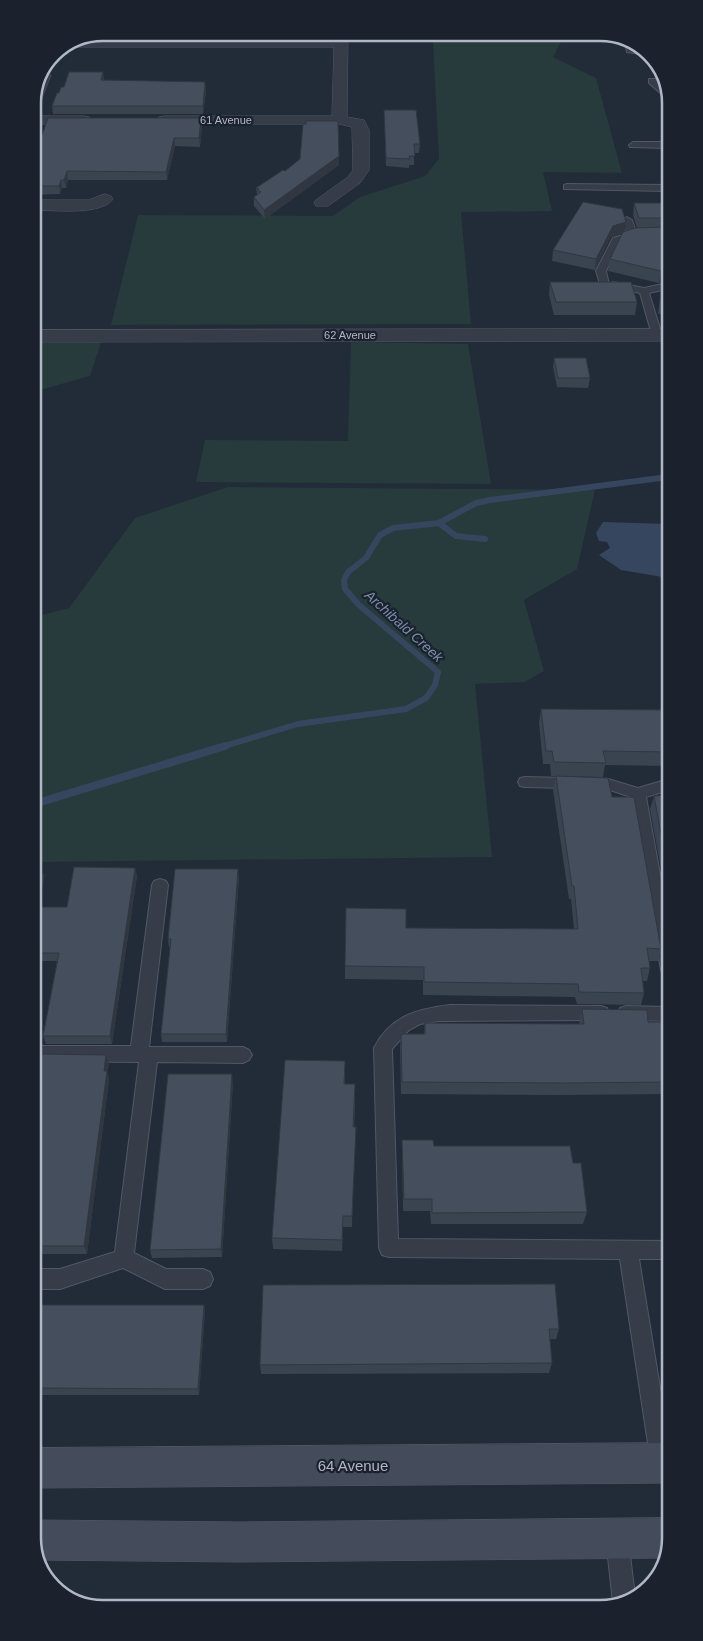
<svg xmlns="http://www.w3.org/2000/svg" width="703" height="1641" font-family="Arial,sans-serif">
<rect width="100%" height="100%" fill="#222b38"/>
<!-- green -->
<path fill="#273a3c" d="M433 42H561L553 57 596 78 622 173 543 172 552 211 461 212 471 324 111 325 138 215 333 216 360 197 425 176 439 159Z
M101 342 90 376 33 392V343Z
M351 342 468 344 491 484 196 482 205 440 348 441Z
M228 487 595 490 577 569 524 600 544 671 525 682 475 684 492 857 42 862 34 865V617L69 608 135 518Z
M45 873 39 909H35V877Z"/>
<!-- water -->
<path fill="#36465f" d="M603 522 668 524V578L621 570 599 555 610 548 607 542 599 541 596 533Z"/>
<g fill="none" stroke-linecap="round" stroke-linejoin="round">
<!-- stream-far1 -->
<path stroke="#36465f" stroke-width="6" d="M439 523 456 536 485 539
M221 747 298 724 406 709 426 698 435 685 438 672 359 605 345 589 344 580 348 572 366 558 380 535 393 528 439 523 476 503 490 500 668 477"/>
<!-- stream -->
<path stroke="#36465f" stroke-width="8" d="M34 804 225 746"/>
<defs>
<path id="lane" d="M633 44 639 46 634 48 645 50 648 55 627 52 626 46Z
M649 79H655L667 92V99L649 83Z
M633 142H667V148L630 147 629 145Z
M567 184 667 185V191L564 189V185Z
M627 217 632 220 636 232H667V238H633L620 242 606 271 609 285 607 287H601L596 271 613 238 627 234 622 220Z
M614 282 644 288 667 283V289L649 293 662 335 661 337 657 338 652 335 640 293 611 287V283Z
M525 777 608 779 638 788 669 779V790L646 797 669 924V977L663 975 661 970 631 797 607 789 525 787 520 786 518 782 520 778Z
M160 879 166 881 168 885 149 1047H243L249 1050 252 1055 249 1060 243 1063 157 1062 134 1253 166 1269H203L210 1272 213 1279 210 1286 203 1289H165L123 1268 60 1289H36L35 1269H60L115 1252 139 1062 35 1061V1046H131L152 885 154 881Z
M450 1005 601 1006 607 1008 609 1013 607 1018 601 1020 439 1021 420 1024 409 1030 392 1049 398 1239 670 1241V1259H639L670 1449V1471L662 1474 654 1471 651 1463 620 1259 389 1257 382 1255 379 1248 374 1048C390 1016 417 1009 450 1005Z
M626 1006 669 1007V1021L626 1020 620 1018 618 1013 620 1008Z
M617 1528 625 1531 628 1539 635 1596 622 1605H613V1603L606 1539 609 1531Z"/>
<path id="street" d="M335 33H348L347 117 364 120 369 130V170L360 183 328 206H316L314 203 316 200 348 177 353 170 352 127 339 124H164L159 123 157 120 159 117 164 116H332L334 47H78L73 45 88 39H334Z
M45 71 51 75 40 103 38 106 33 107V99Z
M33 116H84L89 117 91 120 89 123 84 124H33Z
M105 194 111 196 113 199C102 216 52 210 33 210V200H88Z
M667 329V341L33 342V330Z"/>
<path id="secondary" d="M670 1443V1483L36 1488V1448Z
M670 1518V1538L664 1558 240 1562 36 1560V1520L240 1522Z"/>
</defs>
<!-- lane casing -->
<use href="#lane" stroke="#515864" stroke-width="2"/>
<!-- street casing -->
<use href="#street" stroke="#515864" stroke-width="1"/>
<!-- secondary casing -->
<use href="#secondary" stroke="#515864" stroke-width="1"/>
<!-- lane -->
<use href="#lane" fill="#363d49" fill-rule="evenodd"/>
<!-- street -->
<use href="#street" fill="#363d49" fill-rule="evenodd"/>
<!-- secondary -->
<use href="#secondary" fill="#444c5c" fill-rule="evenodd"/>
</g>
<!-- wall -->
<path fill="#3a4350" d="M390 33H439L438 37H390Z
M103 72 104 80 205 82 206 91 203 114H53L52 106 59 93 64 87Z
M384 110 420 144 419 153H414V165H409V168L386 166Z
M201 118 202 126 200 147 175 146 167 180H68L66 188H62L60 194 33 195V161Z
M339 165 265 219 254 206V197L257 195 256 188 285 171Z
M634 203H667V314H658L662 282 659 283 608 271 610 259 622 234 611 237 595 270 552 261 553 250 637 228 633 215Z
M550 282 637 302 635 315H554L549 295Z
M665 357H668V368L663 366Z
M554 358 590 378 588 388 557 387 553 367Z
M541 709 668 710 669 766 605 765 603 777 551 776 550 764H543L539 723Z
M556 776 612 797 661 949 658 961H649L650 968 647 981H643L644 993 641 1005 577 1004 575 997 423 995V980L345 979V966L406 928 574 929 571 899H569L553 790Z
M669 795V913L650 809 654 796Z
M135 868 137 876 112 1044H46L43 1036 57 961H35V907H67Z
M239 877 227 1042H162L161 1034 170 947H169L168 939Z
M582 1009 648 1022H669V1094L561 1095 401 1094 400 1047 401 1034H424L425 1023 579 1024Z
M345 1061V1084L355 1096 352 1227H343L342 1251 273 1249 272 1238Z
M109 1064 107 1072 109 1080 87 1254H35V1071Z
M233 1083 222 1257 152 1258 150 1250Z
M402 1140 434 1146 573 1163 587 1212 583 1224H431L430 1211H403L402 1152Z
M263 1285 559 1329 556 1339H550L552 1363 549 1373 261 1374 260 1365Z
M36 1305H204L205 1312 199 1395H36Z"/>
<!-- shaded-wall -->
<path fill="#303741" d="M103 72 104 80H101Z
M205 82 206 91 203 114V106Z
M201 118 202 126 200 147 199 138Z
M174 138 175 146 167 180 166 172Z
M339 156V165L265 219 264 210Z
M67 171 68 180 66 188 64 180Z
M61 180 62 188 60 194 59 186Z
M626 222 625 233 611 237 595 270 596 259 613 226Z
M667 270V282L659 283 661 271Z
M135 868 137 876 112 1044 110 1036Z
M238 869 239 877 227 1042 226 1034Z
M106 1055 109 1064 107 1072 109 1080 87 1254 84 1246 104 1071Z
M232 1074 233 1083 222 1257 221 1249Z
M204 1305 205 1312 199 1395 198 1389Z"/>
<!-- building -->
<path fill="#444e5d" stroke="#303741" d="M69 72H103L101 80 205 82 203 106H52L57 93H59L61 87H64Z
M384 110H416L420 144H414L415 156H409L410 159 386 158Z
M48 118H201L199 138H174L166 172 67 171 64 180H61L59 186H33V161Z
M306 121H338L339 156 264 210 254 197 261 192 257 190 259 189 256 188 283 170 285 171 300 159 303 124H306Z
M583 202 622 209 626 222 613 226 596 259 553 250Z
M634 203H667V218H639Z
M667 227V270L661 271 610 259 623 232 635 228Z
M667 279V301H660L662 280Z
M550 282H631L637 302H556Z
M554 358H586L590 378H558Z
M541 709 668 710 669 752 603 751 606 763 554 762 552 751H546Z
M556 776 608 778 612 797H634L661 949 647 948 650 968H641L644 993 579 992 578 984 424 982V967L345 966 346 908 406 909V928L578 929 574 886H572Z
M669 795V878L654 796Z
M74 867 135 868 110 1036H43L59 953H35V907H67Z
M175 869H238L226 1034H161L171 939H168Z
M582 1009 647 1010 648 1022H669V1082L564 1083 402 1082 401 1034H425V1023L584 1024Z
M39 1054 106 1055 104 1071H107L84 1246H35V1071H36Z
M285 1060 345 1061 344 1084H355L353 1127H356L352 1216H343L342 1240 272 1238Z
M168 1074H232L221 1249 150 1250Z
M402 1140H433L434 1146H570L573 1163H581L587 1212 432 1213V1199H404Z
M555 1284 559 1329H549L552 1363 260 1365 263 1285Z
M36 1305H204L198 1389 36 1388Z"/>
<g text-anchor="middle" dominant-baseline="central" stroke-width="4.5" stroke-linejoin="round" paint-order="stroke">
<!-- far-street labels -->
<g font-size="11" fill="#b1b8c5" stroke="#1b222e">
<text x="226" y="120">61 Avenue</text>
<text x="350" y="335">62 Avenue</text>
</g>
<!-- water labels -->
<g font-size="14" font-style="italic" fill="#7a8eac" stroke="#1b222e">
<text transform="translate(404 626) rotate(42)">Archibald Creek</text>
</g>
<!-- near-street labels -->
<g font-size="15" fill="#b1b8c5" stroke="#1b222e">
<text x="353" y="1465">64 Avenue</text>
</g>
</g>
<!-- crop -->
<path d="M0 0H703V1641H0ZM103 41H600A62 62 0 0 1 662 103V1538A62 62 0 0 1 600 1600H103A62 62 0 0 1 41 1538V103A62 62 0 0 1 103 41Z" fill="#1b222e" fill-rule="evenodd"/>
<path fill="none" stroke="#b1b8c5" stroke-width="2.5" d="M103 41H600A62 62 0 0 1 662 103V1538A62 62 0 0 1 600 1600H103A62 62 0 0 1 41 1538V103A62 62 0 0 1 103 41Z"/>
</svg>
